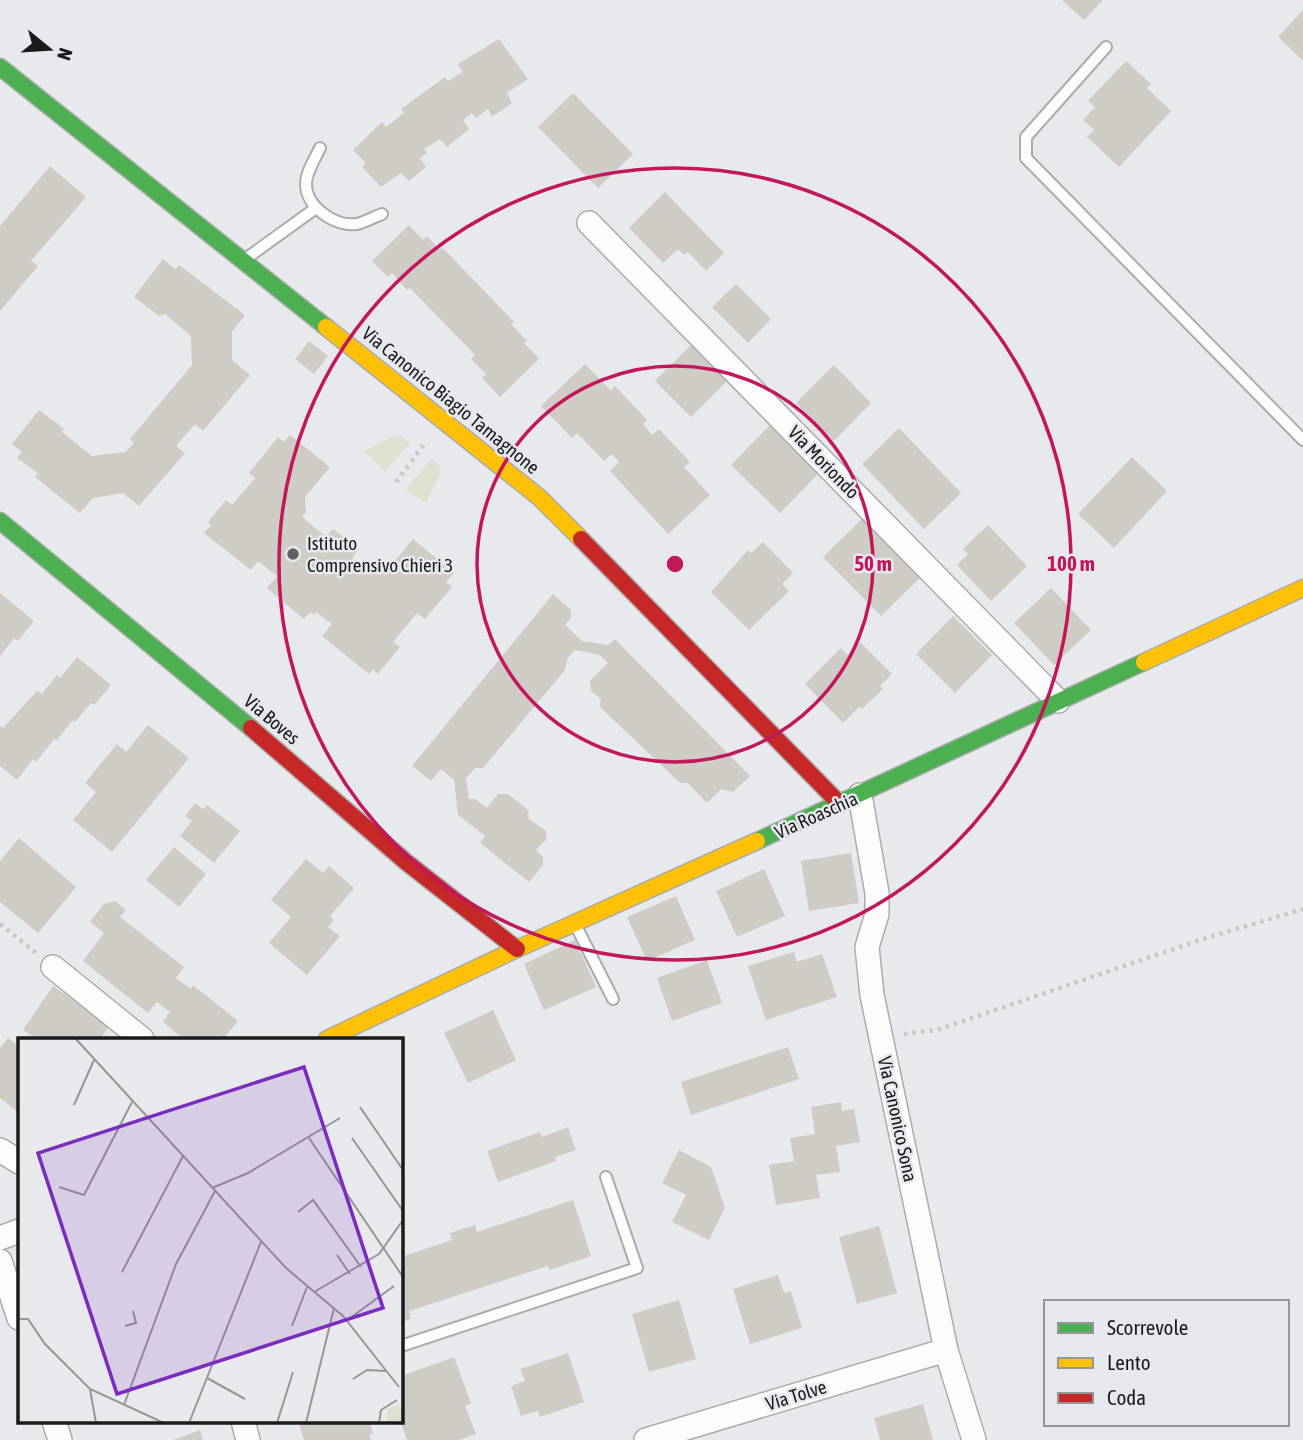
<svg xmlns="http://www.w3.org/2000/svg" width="1303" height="1440" font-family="'Asap Condensed',sans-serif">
<rect width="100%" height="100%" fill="#e8e9ec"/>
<!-- green -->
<path fill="#dce2cf" d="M395 435 401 436 410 442 385 472 364 451Z
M431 459 439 465 441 472 426 503 406 490Z"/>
<!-- building -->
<path fill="#cfcbc5" d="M1062 0H1103L1084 20Z
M1303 10V61L1278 37Z
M499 39 528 79 507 93 512 103 492 117 488 109 476 118 472 113 463 120 469 129 447 147 440 139 424 149 427 153 420 158 426 167 409 181 401 173 381 187 362 167 366 163 353 150 382 122 386 127 404 113 401 109 445 77 448 81 463 72 458 64Z
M1126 61 1151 84 1147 88 1171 111 1119 167 1087 137 1094 130 1083 120 1095 107 1088 101Z
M573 93 633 154 598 188 538 127Z
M50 166 86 197 31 261 38 266 0 311V226Z
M665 192 724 253 706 271 688 252 684 255 678 249 663 263 629 228Z
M409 225 423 240 427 236 440 250 442 247 514 322 511 324 527 341 524 343 539 359 500 397 482 378 486 374 471 359 475 355 410 288 407 290 392 273 388 277 372 261Z
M163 259 175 269 179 265 245 315 232 332V360L250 375 203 431 195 424 176 446 185 453 139 506 123 493 93 498 80 513 35 477 38 473 17 458 22 452 12 444 39 410 64 429 62 432 92 456 125 452 134 443 130 439 192 365 191 336 165 314 159 316 134 297Z
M736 284 771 319 748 343 712 307Z
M309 341 328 356 314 374 295 359Z
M693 343 728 380 691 417 655 381Z
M585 364 611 391 615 386 647 420 643 424 652 435 659 429 690 462 684 467 710 495 668 534 610 471 619 462 612 454 604 461 577 433 572 438 541 406Z
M834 365 871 403 834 441 796 403Z
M770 425 818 474 780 513 731 465Z
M899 428 961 493 924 529 862 464Z
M290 435 330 467 305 497 306 512 302 517 326 537 333 529 359 549 352 558 372 574 376 568 390 567 413 539 454 573 446 582 452 587 425 619 417 613 393 642 400 647 378 674 373 669 369 674 322 636 332 624 316 612 314 615 310 612 304 619 267 588 277 576 258 561 251 570 204 533 211 525 208 522 226 500 232 505 255 478 249 473 278 437 284 442Z
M1132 457 1167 491 1114 548 1078 514Z
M863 518 921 577 881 616 823 557Z
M988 525 1027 566 991 601 957 565 968 554 963 549Z
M763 542 793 573 782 584 789 591 749 630 711 592 748 550 751 553Z
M1051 588 1091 630 1054 665 1014 623Z
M0 593 34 621 18 641 14 638 0 656Z
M553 594 571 610V618L565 625 582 641 608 645 615 639 750 776 733 792 721 789 707 803 688 783H680L600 707 601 699 591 691 590 681 608 663 600 655 575 650 567 659 565 670 483 768H475L466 778 469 799H475L487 808 498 794H508L528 810 529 819 546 831 547 838 536 850 543 857V865L529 882 480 843 485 836 458 815 454 780 441 769 431 781 412 766Z
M953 616 992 655 955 693 916 654Z
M860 642 892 674 880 686 883 689 862 709 859 707 843 723 805 684 841 648 847 655Z
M77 657 111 685 94 705 91 703 75 722 73 720 56 741 54 739 36 762 33 759 17 780 0 766V726L3 728 37 691 42 694 57 675 60 678Z
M148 725 189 758 112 852 73 820 96 792 85 783 117 744 126 752Z
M195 803 203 809 207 805 240 831 214 863 180 836 192 821 185 816Z
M19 838 76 887 38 933 0 902V861Z
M174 847 206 874 179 907 146 880Z
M851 853 859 903 809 911 801 861Z
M306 859 323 873 329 866 354 888 330 916 334 920 328 927 340 936 307 975 269 943 291 917 271 900Z
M764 869 785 916 737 937 716 891Z
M676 896 695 940 647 961 627 917Z
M115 901 126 910 120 917 184 967 176 978 191 989 193 985 238 1021 223 1039 216 1035 213 1039H179L181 1037 163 1022 170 1012 157 1002 148 1013 83 961 104 933 90 922 104 904Z
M575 940 596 987 544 1010 524 964Z
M794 952 797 962 822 954 837 997 766 1020 748 966Z
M707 960 722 1003 672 1021 657 978Z
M53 986 110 1025 100 1039H37L23 1030Z
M493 1010 516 1060 468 1083 444 1033Z
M8 1038 19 1046V1113L0 1098V1048Z
M788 1047 799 1079 691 1115 681 1082Z
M841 1102 842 1111 854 1109 860 1142 836 1146 840 1172 816 1175 820 1198 776 1205 769 1165 794 1161 790 1138 815 1134 811 1107Z
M568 1127 576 1150 555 1157 556 1161 498 1182 487 1151 540 1132 542 1137Z
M679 1150 711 1167 725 1208 709 1240 672 1222 686 1195 662 1183Z
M573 1200 591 1256 549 1270 548 1266 409 1311 411 1319 401 1322V1257L452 1240 450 1233 475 1225 477 1232Z
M879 1226 897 1293 857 1304 839 1237Z
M778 1275 784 1293 791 1291 802 1328 750 1344 733 1289Z
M679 1300 696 1359 649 1372 632 1314Z
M568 1353 584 1402 540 1417 538 1411 521 1416 511 1386 525 1381 520 1369Z
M454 1357 471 1403 465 1406 476 1434 459 1440H407L400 1421 405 1417 401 1407V1376Z
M923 1404 933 1440H880L874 1418Z
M298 1421H369L373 1433 369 1435 371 1440H304Z
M200 1430 203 1440H174Z"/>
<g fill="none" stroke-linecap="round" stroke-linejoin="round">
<defs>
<path id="lane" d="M1106 47 1026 137V158L1303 440
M320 148C315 159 306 172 306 184 306 207 335 227 357 224 365 222 374 217 382 214
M244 260 316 208
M576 926 613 999
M401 1346 637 1268 606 1177"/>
<path id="street" d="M589 223 1058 701
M860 795 877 893V914L867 947 872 995 946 1350 974 1440
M53 967 142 1039
M0 1150 19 1162
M0 1238 19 1231
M0 1261 19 1318
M54 1421 60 1440
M243 1421 248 1440
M646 1440 946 1350"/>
<path id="fast" d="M0 67 326 327
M0 521 251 728
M757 841 1144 662"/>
<path id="slow" d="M326 327 540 498 581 539
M1144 662 1303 588
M327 1039 517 949 757 841"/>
<path id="jam" d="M581 539 840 804
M251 728 406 862 517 949"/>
</defs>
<!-- lane casing -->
<use href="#lane" stroke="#abacae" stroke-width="14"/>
<!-- street casing -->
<use href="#street" stroke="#abacae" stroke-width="26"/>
<!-- fast casing -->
<use href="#fast" stroke="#abacae" stroke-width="19"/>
<!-- slow casing -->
<use href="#slow" stroke="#abacae" stroke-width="19"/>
<!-- jam casing -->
<use href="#jam" stroke="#abacae" stroke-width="19"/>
<!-- path -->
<path stroke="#c8c8ca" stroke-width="4.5" stroke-dasharray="3.5 5" stroke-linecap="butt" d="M396 482 425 443
M0 924 36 953
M904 1034 937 1030 1203 939 1303 909"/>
<!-- lane -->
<use href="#lane" stroke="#fcfcfc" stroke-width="10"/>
<!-- street -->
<use href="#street" stroke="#fcfcfc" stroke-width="23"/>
<!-- fast -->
<use href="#fast" stroke="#4caf50" stroke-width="16"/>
<!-- slow -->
<use href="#slow" stroke="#ffc107" stroke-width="16"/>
<!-- jam -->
<use href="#jam" stroke="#c62828" stroke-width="16"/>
</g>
<!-- distance rings -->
<g fill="none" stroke="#c2185b" stroke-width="3.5">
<circle cx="675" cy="564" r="198"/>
<circle cx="675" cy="564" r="396"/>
</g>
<!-- markers -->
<circle fill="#626265" stroke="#e7e8ed" stroke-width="2.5" cx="293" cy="554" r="7"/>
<g text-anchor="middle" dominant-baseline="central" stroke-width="5" stroke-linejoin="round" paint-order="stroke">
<!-- street labels -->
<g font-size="19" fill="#1a1a1c" stroke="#e7e8ed">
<text transform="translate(451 400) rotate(39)">Via Canonico Biagio Tamagnone</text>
<text transform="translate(824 462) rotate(46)">Via Moriondo</text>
<text transform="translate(272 719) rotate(40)">Via Boves</text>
<text transform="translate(816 815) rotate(-24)">Via Roaschia</text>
<text transform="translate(898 1119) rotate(78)">Via Canonico Sona</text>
<text transform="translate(796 1395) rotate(-17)">Via Tolve</text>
</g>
<!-- poi labels -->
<g font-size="19" fill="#1a1a1c" stroke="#e7e8ed" text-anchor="start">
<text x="307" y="543">Istituto<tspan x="307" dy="22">Comprensivo Chieri 3</tspan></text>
</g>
</g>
<!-- overview -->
<g transform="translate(18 1038)">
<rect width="385" height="385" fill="#e8e9ec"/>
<path d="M376 367 385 370V385H368L370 370Z" fill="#dce2cf"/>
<path fill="none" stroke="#969699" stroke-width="2" d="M57 0 268 230 325 278 381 349M56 67 76 22M342 69 385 132M291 100 385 239M334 100 385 173M41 149 66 157 114 64M194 150 230 135 322 80M280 174 295 162 343 229M319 217 332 236M104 234 165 118M296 254 361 216 385 182M0 281H10L27 306 72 351 146 385M328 283 376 248M107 288 118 285 115 273M274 288 289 249M189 340 227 361M335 341 349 332 368 333M72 351 78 385M106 367 158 226 197 153M171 385 243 204M259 385 275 334M288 385 316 270M361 385 363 372 379 362"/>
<path fill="#7b2cbf" fill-opacity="0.15" stroke="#7b2cbf" stroke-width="3.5" d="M286 29 365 270 99 356 20 115Z"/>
<rect width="385" height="385" fill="none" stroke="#1a1a1c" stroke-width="3.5"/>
</g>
<circle cx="675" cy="564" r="10" fill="#c2185b" stroke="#e7e8ed" stroke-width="3.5"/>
<g font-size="21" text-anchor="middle" font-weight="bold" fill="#c2185b" stroke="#e7e8ed" stroke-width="5" stroke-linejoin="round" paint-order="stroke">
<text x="873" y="571">50 m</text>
<text x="1071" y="571">100 m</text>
</g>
<!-- legend -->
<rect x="1044" y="1300" width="245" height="126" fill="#e7e8ed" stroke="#959699" stroke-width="2"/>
<rect x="1058" y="1323" width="35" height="10" fill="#4caf50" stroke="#959699" stroke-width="2"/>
<text x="1107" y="1335" font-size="21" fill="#1a1a1c">Scorrevole</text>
<rect x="1058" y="1358" width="35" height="10" fill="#ffc107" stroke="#959699" stroke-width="2"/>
<text x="1107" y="1370" font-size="21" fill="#1a1a1c">Lento</text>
<rect x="1058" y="1393" width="35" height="10" fill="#c62828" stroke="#959699" stroke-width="2"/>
<text x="1107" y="1405" font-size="21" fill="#1a1a1c">Coda</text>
<!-- north arrow -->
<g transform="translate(49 49) rotate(108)" stroke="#e7e8ed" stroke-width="5" paint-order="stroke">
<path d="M0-5L12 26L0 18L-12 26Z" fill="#1a1a1c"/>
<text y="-10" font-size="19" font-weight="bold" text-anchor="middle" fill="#1a1a1c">N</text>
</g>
</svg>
